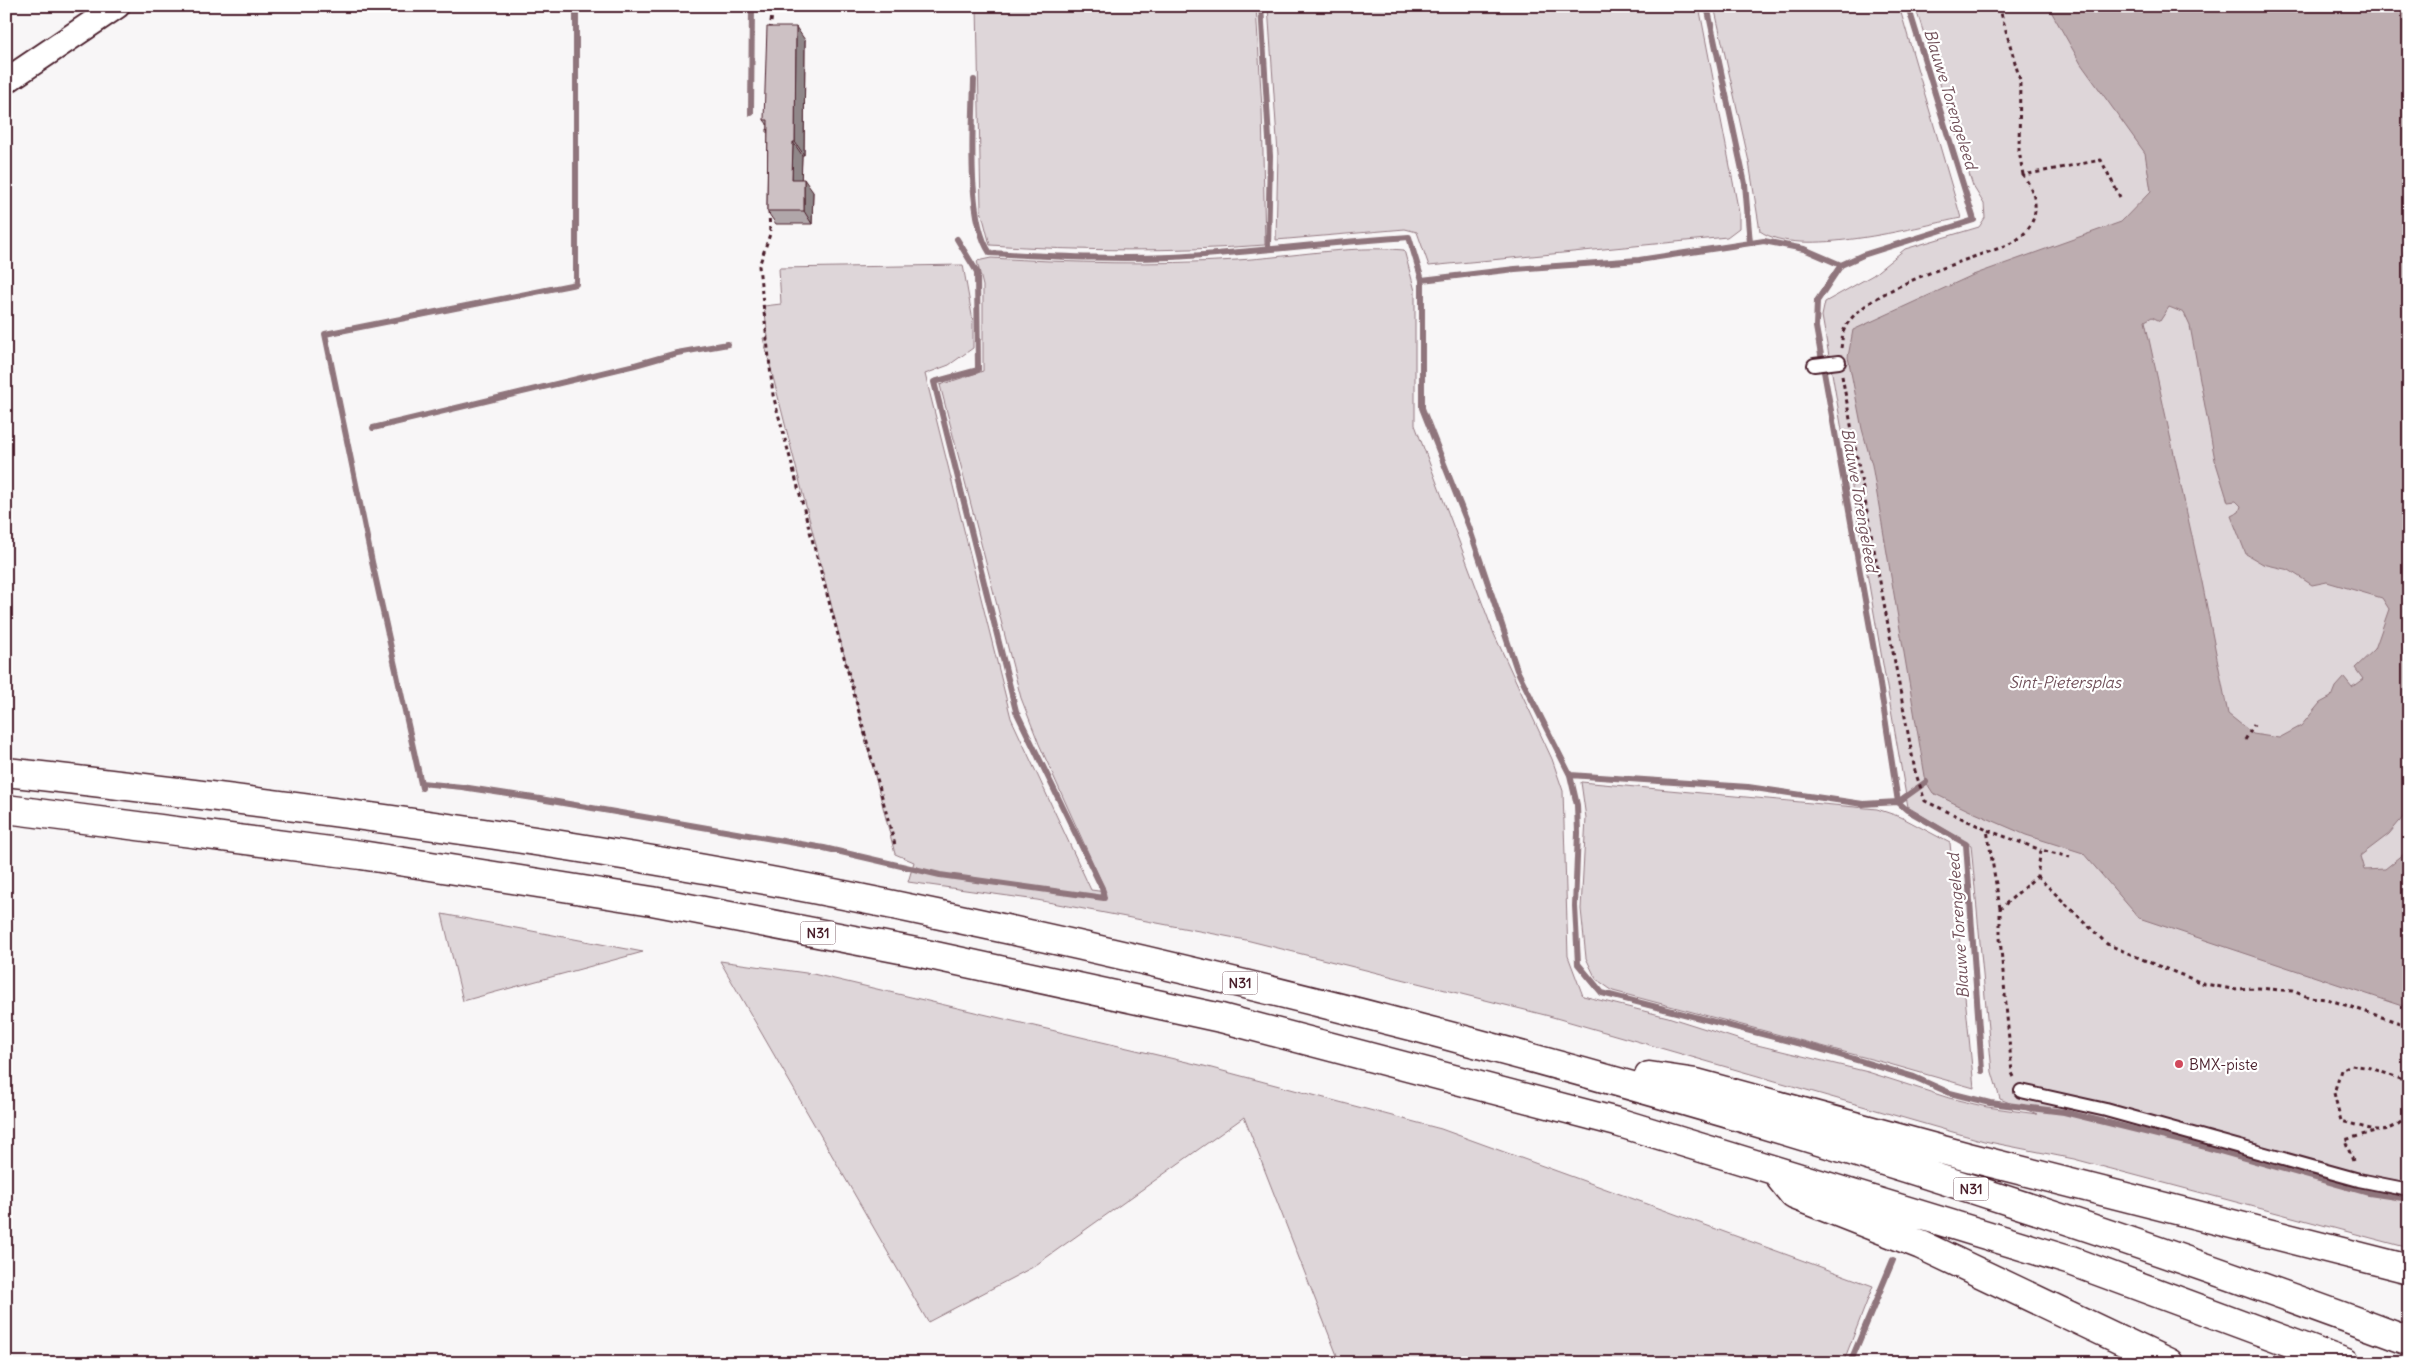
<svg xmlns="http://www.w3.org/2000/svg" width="2415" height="1369" font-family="Delius,sans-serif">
<rect width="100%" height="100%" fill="#f8f6f7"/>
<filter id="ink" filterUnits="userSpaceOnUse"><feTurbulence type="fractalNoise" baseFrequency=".02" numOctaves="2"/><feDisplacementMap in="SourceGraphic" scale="10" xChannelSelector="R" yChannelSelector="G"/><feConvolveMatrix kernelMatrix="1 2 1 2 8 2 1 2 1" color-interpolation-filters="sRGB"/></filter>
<g filter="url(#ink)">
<!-- green -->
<path fill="#ded6d9" stroke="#947a82" d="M977 6H1256L1262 109 1265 245C1174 252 1081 251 990 245L981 210Z
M1268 6H1699L1739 213V228L1727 237 1429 266 1417 232 1405 229 1276 240 1278 154Z
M1714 6H1899L1961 218C1915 227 1799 259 1760 231L1749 162Z
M1915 6H2409V1248L2074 1159 1984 1141 1549 1016 1246 940 1037 900 908 882 914 862 895 854 763 338 768 337 764 306 781 304 779 268 963 265 973 321V348L949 365 925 374 1011 718 1091 890 1106 892 1039 744 1021 698 940 385 983 371V286L977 261 991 258C1073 263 1155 265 1237 260 1292 257 1349 245 1404 250L1415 291V425L1494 634 1552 759 1563 791 1568 956 1583 996 1668 1017 1753 1044 1868 1072 1949 1098 1987 1107 2037 1114 2000 1099 1992 1072 1971 845 1908 807 1822 316 1825 302 1873 275 1905 249 1979 227 1985 218 1984 204 1973 186Z
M1581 782 1877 809 1901 817 1950 843 1974 1088 1886 1063 1613 991 1596 979 1586 958 1581 909 1586 818Z
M442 914 643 952 463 1001Z
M720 961 813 974 1204 1066 1441 1129 1873 1286 1843 1363H1340L1244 1117 1033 1267 928 1322Z"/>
<!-- water -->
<path fill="#bdadb0" stroke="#8f747b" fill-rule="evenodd" d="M2048 6H2409V810L2389 834 2360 856 2364 870 2385 869 2409 850V1008L2139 918 2083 853 2026 835 1968 810 1933 793 1926 782 1872 465 1862 429 1848 357 1853 330 1973 275 2121 222 2151 191 2145 153 2081 64ZM2169 307 2184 313 2190 326 2215 460 2228 502 2236 501 2241 506 2239 512 2231 516 2246 554 2263 564 2289 570 2312 585 2327 582 2382 598 2389 609 2375 649 2355 668 2363 679 2352 687 2344 677 2335 687 2331 697 2320 703 2301 726 2279 738 2253 734 2228 714 2202 582 2145 321 2152 317 2160 321Z"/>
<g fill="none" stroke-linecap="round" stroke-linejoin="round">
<!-- stream -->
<path stroke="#8f747b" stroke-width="6" d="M1261 6 1270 156 1268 248
M1707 6 1745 184 1750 243
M1908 6 1974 220 1863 255 1841 265 1817 301 1816 327 1879 678 1898 802 1907 810 1966 844 1982 1071
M974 80C973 123 966 219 990 253 1050 256 1110 260 1171 257 1251 253 1329 242 1409 237L1422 280 1515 269 1639 260 1764 241 1804 249 1841 265
M751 113 752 6
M1422 280V408L1469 527 1517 670 1570 775 1748 787 1863 804 1898 802 1926 782
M373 428 635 365 677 353 728 344
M1570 775 1577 805 1578 833 1575 906 1578 964 1602 993 1820 1049 1914 1077 1950 1093 1990 1103 2064 1112 2206 1147 2369 1193 2409 1199
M421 783 462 787 540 799 824 848 940 875 1104 898 1102 888 1016 711 934 382 978 370 977 272 957 239
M422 788 372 562 325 334 576 284V6
M1850 1363 1893 1260"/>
<defs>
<path id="lane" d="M1814 365 1839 362
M2021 1091 2106 1110 2359 1180 2409 1190"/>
<path id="street" d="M6 81 117 6"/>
<path id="highway" d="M6 772C319 807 633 849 941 915 1440 1021 1931 1162 2409 1341
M6 809 361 855 652 901 921 953 1221 1018 1617 1122 2071 1261 2346 1363
M1649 1076 1696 1083 1968 1157 2409 1269
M1781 1179 1794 1195 1921 1245 2169 1363"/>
</defs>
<!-- lane casing -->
<use href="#lane" stroke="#4a1f2b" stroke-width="16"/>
<!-- street casing -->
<use href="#street" stroke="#4a1f2b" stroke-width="28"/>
<!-- highway casing -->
<use href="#highway" stroke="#4a1f2b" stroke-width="31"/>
<!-- path -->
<path stroke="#4a1f2b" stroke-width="3" stroke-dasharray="4 4" stroke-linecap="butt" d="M1999 6 2020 80 2019 150 2023 175
M770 30 773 6
M768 121V135
M769 211 770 234 759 266 773 395 895 845
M1841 348C1842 343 1842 337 1843 333 1853 296 1946 267 1979 255 1991 251 2008 246 2018 239 2041 221 2039 197 2023 175L2101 160 2120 197
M1842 376 1915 771 1925 801 1987 830
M2245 740 2254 725
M2037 876 2107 944 2151 963 2205 984 2232 989 2259 988 2292 991 2309 997 2327 999 2409 1026
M2000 908 1987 830 2041 850
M2014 1077 2012 1073 2000 938V909L2037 876 2041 850 2070 857
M2409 1082 2371 1068 2351 1065 2341 1070 2334 1093 2341 1121C2370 1128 2387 1140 2409 1114
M2353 1161 2345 1140 2375 1131"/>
<!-- lane -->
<use href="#lane" stroke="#fff" stroke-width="12"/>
<!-- street -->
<use href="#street" stroke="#fff" stroke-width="24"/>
<!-- highway -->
<use href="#highway" stroke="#fff" stroke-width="28"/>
</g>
<!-- wall -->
<path fill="#b0a6a9" stroke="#4a1f2b" d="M805 40 804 155H802L801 179 813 192 812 224H776L767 211 768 125 764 120Z"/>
<!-- shaded-wall -->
<path fill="#908789" stroke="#4a1f2b" d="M796 27 805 40 804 155 795 142Z
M793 142 802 155 801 191 792 179Z
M804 179 813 192 812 224 804 211Z"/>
<!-- building -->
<path fill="#cdc1c4" stroke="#4a1f2b" d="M767 27H796L795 142H793L792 179H804V211H767L768 120H764Z"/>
</g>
<!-- markers -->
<circle fill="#d1495b" stroke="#fff" stroke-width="2" cx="2179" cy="1064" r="5"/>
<g text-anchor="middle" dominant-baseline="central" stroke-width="4.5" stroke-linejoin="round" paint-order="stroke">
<!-- shield labels -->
<g fill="#fff" stroke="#80626b" stroke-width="1">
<rect x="800.5" y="921.5" width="35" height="23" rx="4"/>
<rect x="1222.5" y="971.5" width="35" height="23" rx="4"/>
<rect x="1953.5" y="1177.5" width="35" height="23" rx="4"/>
</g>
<g font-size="14" font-weight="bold" fill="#4a1f2b">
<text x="818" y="933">N31</text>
<text x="1240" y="983">N31</text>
<text x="1971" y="1189">N31</text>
</g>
<!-- poi labels -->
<g font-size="15" fill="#4a1f2b" stroke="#fff" text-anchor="start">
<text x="2189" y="1064">BMX-piste</text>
</g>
<!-- water labels -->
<g font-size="16" font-style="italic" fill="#72515a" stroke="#fff">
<text transform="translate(1951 99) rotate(73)">Blauwe Torengeleed</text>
<text transform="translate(1860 500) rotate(80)">Blauwe Torengeleed</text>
<text x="2065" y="682">Sint-Pietersplas</text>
<text transform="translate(1958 926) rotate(-94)">Blauwe Torengeleed</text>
</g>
</g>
<!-- margin -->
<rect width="2415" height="1369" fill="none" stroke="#fff" stroke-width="25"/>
<rect x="12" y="12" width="2390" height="1344" fill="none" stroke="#4a1f2b" stroke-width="2" filter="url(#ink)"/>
</svg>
